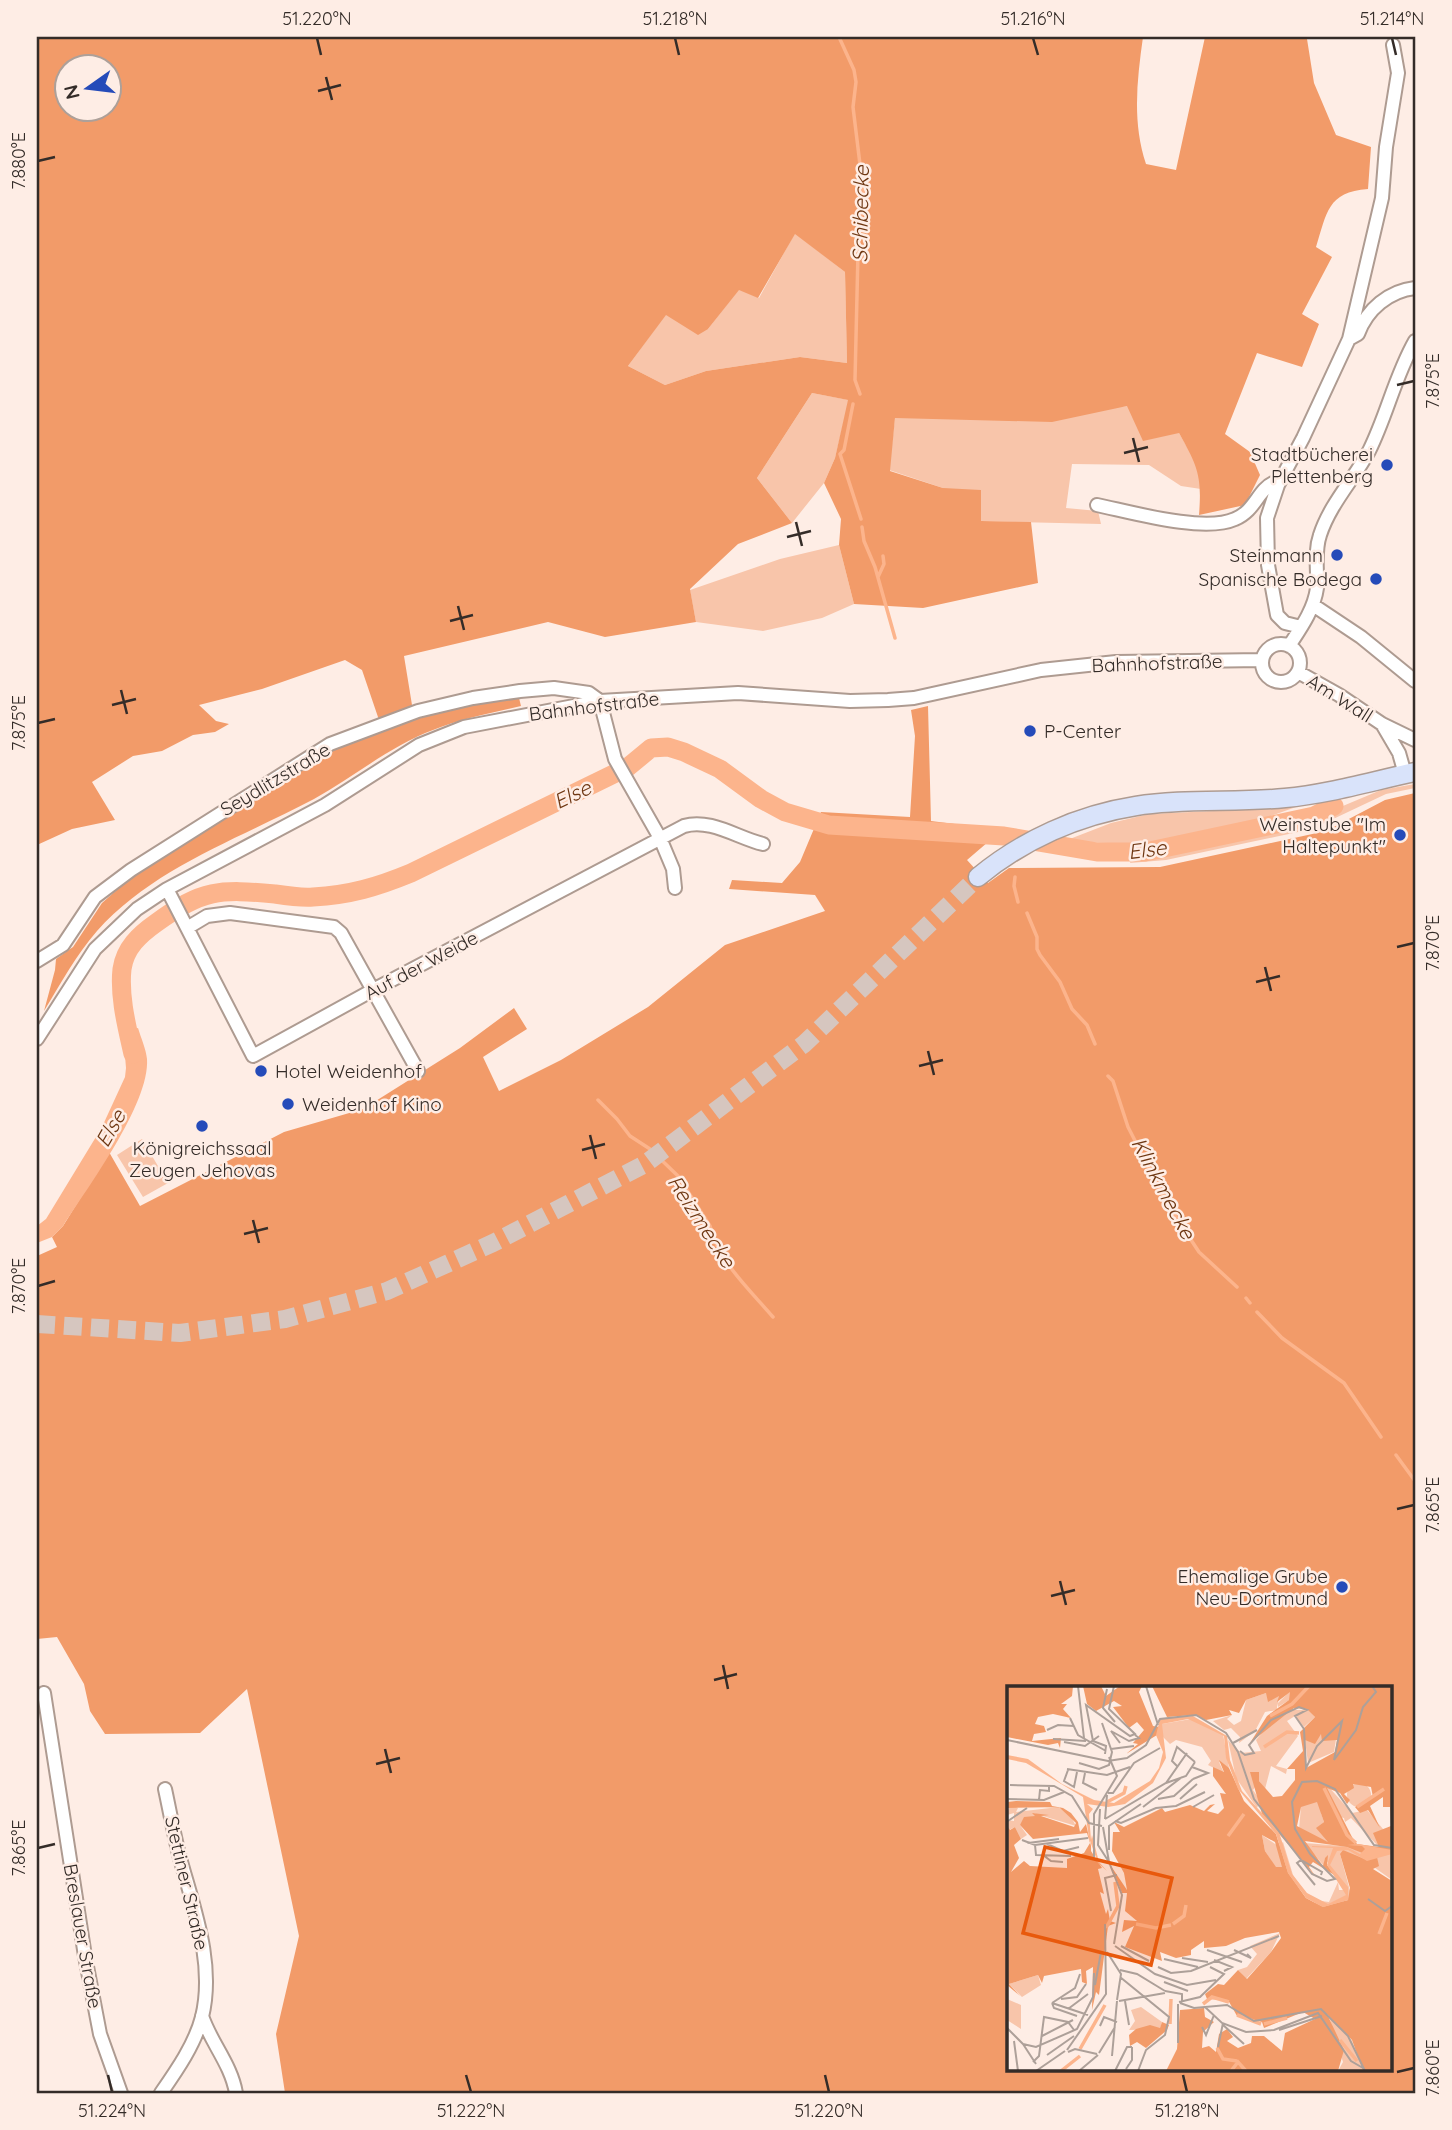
<svg xmlns="http://www.w3.org/2000/svg" width="1452" height="2130" font-family="Quicksand,sans-serif">
<rect width="100%" height="100%" fill="#feede5"/>
<!-- green -->
<path fill="#f8c5aa" d="M795 233 845 272 847 363 800 357 706 371 665 385 628 366 666 314 708 329 739 289 759 298Z
M812 393 849 400 835 458 824 483 792 523 757 478Z
M1128 406 1179 433 1198 466 1201 489 1181 486 1149 465 1072 464 1066 508 1098 511 1101 524 981 521 943 488 889 470 895 418H954Z
M839 545 854 604 822 618 763 631 696 622 690 590 780 559Z
M1415 784V788L1386 794 1312 829 1166 860 1130 863 1131 860 1149 859 1288 829 1381 790Z
M1296 807 1237 828 1154 844 1062 842 1111 823 1149 814Z
M142 1139 168 1183 143 1197 117 1155Z"/>
<!-- forest -->
<path fill="#f29b69" fill-rule="evenodd" d="M37 37H1143C1137 80 1132 122 1146 164L1176 170 1205 37H1316L1307 39 1314 83 1336 135 1371 147 1368 189C1327 192 1327 213 1316 247L1332 257 1302 314 1319 324 1302 367 1257 353 1225 434 1250 452 1260 475 1245 505 1199 515C1202 476 1198 467 1179 433L1143 441 1127 406 1052 422 895 418 890 471 943 488 981 490V521L1031 522 1038 583 923 608 854 604 839 545 841 519 824 483 835 458 848 400 812 393 757 478 792 523 738 544 690 589 696 622 605 637 548 622 404 656 412 705 415 709H450L519 698 521 706C492 713 461 719 433 730 390 746 354 777 314 799 241 838 154 867 97 931 76 955 61 983 44 1011L55 970 56 959 73 947 102 903 128 880 210 826 314 747 347 730 379 720 362 670 345 660 262 689 199 705 216 721 229 724 215 732 193 735 162 751 133 756 92 782 115 820 72 829 37 845ZM66 66H108V108H66ZM795 234 845 272 847 363 800 357 706 371 665 385 628 366 666 315 698 335 708 329 739 290 758 298Z
M928 706 931 821 1002 830 967 860 988 883 1009 868 1160 867 1326 831 1385 800 1415 793V2093H285L276 2034 299 1936 247 1689 200 1733 105 1734 90 1711 84 1684 57 1637 37 1639V1256L57 1247 52 1237 63 1226 109 1152 140 1206 284 1132 363 1109 460 1048 514 1008 527 1029 483 1057 499 1091 561 1060 648 1007 725 945 825 911 815 895 729 889 732 880 782 883 800 862 821 812 910 817 915 736 911 710ZM1009 1687H1391V2069H1009Z"/>
<!-- water -->
<path fill="#fcb48c" d="M138 1028C141 1038 146 1049 147 1059 150 1104 87 1188 63 1226L52 1237 37 1243V1226L46 1219 102 1127 125 1077 126 1068 123 1031Z"/>
<g fill="none" stroke-linecap="round" stroke-linejoin="round">
<!-- stream -->
<path stroke="#fcb48c" stroke-width="3.5" d="M839 37 854 70 856 82 853 107 863 189 858 253 855 380 860 394
M853 404 844 450 840 454 861 519
M862 527 864 541 875 567 895 638
M878 577 884 564 883 556
M1015 877 1014 886 1018 902
M1027 913 1037 937V949L1040 955 1060 982 1072 1009 1087 1025 1095 1044
M1108 1076 1113 1081 1128 1127 1168 1205 1199 1252 1237 1287
M598 1100 617 1119 630 1136 650 1149 678 1176 710 1226C718 1261 750 1290 773 1317
M1246 1298 1250 1303
M1257 1312 1282 1338 1344 1383 1381 1437
M1396 1455 1415 1481"/>
<!-- river -->
<path stroke="#fcb48c" stroke-width="19" d="M133 1054C127 1027 119 997 122 969 125 948 139 935 156 923 202 889 220 889 275 894 288 896 301 898 313 897 350 895 377 887 411 873L628 767 651 748 668 747 684 752 720 769 761 799 785 812 829 825 1004 836 1097 852H1145L1314 816 1334 806"/>
<!-- secondary-tunnel -->
<path stroke="#d6c6bf" stroke-width="18" stroke-dasharray="18 9" stroke-linecap="butt" d="M37 1324 180 1333 285 1319 387 1291 493 1243 645 1164 804 1044 978 877"/>
<defs>
<path id="street" d="M1349 339 1358 334C1367 309 1389 291 1415 288
M1097 505C1131 512 1204 533 1235 519 1255 511 1258 490 1273 483L1278 485
M1313 605 1361 637 1415 681
M1301 627 1285 623 1277 615 1268 565 1267 518 1278 485 1303 438 1349 339 1382 198 1386 147 1398 73 1393 45
M1262 663a19 19 0 1 1 38 0a19 19 0 1 1-38 0Z
M1289 646C1300 629 1314 610 1317 588 1318 571 1314 552 1320 535 1330 504 1354 479 1369 451 1387 415 1395 376 1415 341
M1298 672 1339 695 1382 724 1415 740
M1382 724 1399 753 1405 774
M167 889 253 1056 373 990 684 826C710 818 738 838 763 844
M187 928 207 916 230 913 334 927 341 933 418 1071
M37 961 63 945 95 897 131 870 330 744 418 711 473 698 520 691 554 688 589 693 600 701 615 759 660 838 673 869 675 888
M37 1039 95 949 137 909 167 889 325 805 419 745 464 727 600 701 738 693 850 701 888 700 914 698 1041 670 1116 662 1262 660
M44 1693 85 1956 100 2034 121 2093
M202 2016C211 2043 231 2064 236 2093
M161 2093C177 2070 195 2044 202 2017 215 1964 194 1909 180 1858 174 1835 170 1812 165 1789"/>
<path id="secondary" d="M978 877C1023 840 1078 815 1136 806 1184 798 1236 803 1285 798 1329 794 1372 781 1415 772"/>
</defs>
<!-- street casing -->
<use href="#street" stroke="#ae9b91" stroke-width="16"/>
<!-- secondary casing -->
<use href="#secondary" stroke="#ae9b91" stroke-width="21"/>
<!-- street -->
<use href="#street" stroke="#fff" stroke-width="12"/>
<!-- secondary -->
<use href="#secondary" stroke="#d9e3fa" stroke-width="18"/>
</g>
<!-- ticks -->
<path fill="none" stroke="#342c28" stroke-width="2.5" d="M317 38 321 55M675 38 679 55M1033 38 1038 55M1392 38 1396 55M326 77 332 100M318 91 341 85M38 161 55 157M1397 385 1414 381M1133 438 1139 462M1124 453 1148 447M796 522 802 546M787 537 811 531M458 606 464 630M450 621 473 615M121 690 127 714M112 705 136 699M38 723 55 719M1397 947 1414 943M1265 967 1271 991M1256 982 1280 976M928 1051 934 1075M919 1066 943 1060M590 1135 596 1159M582 1150 605 1144M253 1220 259 1243M244 1234 268 1228M38 1286 55 1281M1397 1509 1414 1505M1060 1581 1066 1605M1051 1596 1075 1590M723 1665 728 1689M714 1680 737 1674M385 1749 391 1773M376 1764 400 1758M38 1848 55 1844M1397 2072 1414 2068M108 2075 112 2092M466 2075 471 2092M825 2075 829 2092M1183 2075 1187 2092"/>
<!-- markers -->
<g fill="#254bb9" stroke="#feede5" stroke-width="2.5">
<circle cx="1387" cy="465" r="7"/>
<circle cx="1337" cy="555" r="7"/>
<circle cx="1376" cy="579" r="7"/>
<circle cx="1030" cy="731" r="7"/>
<circle cx="1400" cy="835" r="7"/>
<circle cx="261" cy="1071" r="7"/>
<circle cx="288" cy="1104" r="7"/>
<circle cx="202" cy="1126" r="7"/>
<circle cx="1342" cy="1587" r="7"/>
</g>
<g text-anchor="middle" dominant-baseline="central" stroke-width="5" stroke-linejoin="round" paint-order="stroke">
<!-- poi labels -->
<g font-size="19" fill="#342c28" stroke="#feede5" text-anchor="end">
<text x="1373" y="454">Stadtbücherei<tspan x="1373" dy="22">Plettenberg</tspan></text>
<text x="1323" y="555">Steinmann</text>
<text x="1362" y="579">Spanische Bodega</text>
<text x="1044" y="731" text-anchor="start">P-Center</text>
<text x="1386" y="824">Weinstube "Im<tspan x="1386" dy="22">Haltepunkt"</tspan></text>
<text x="275" y="1071" text-anchor="start">Hotel Weidenhof</text>
<text x="302" y="1104" text-anchor="start">Weidenhof Kino</text>
<text x="202" y="1148" text-anchor="middle">Königreichssaal<tspan x="202" dy="22">Zeugen Jehovas</tspan></text>
<text x="1328" y="1576">Ehemalige Grube<tspan x="1328" dy="22">Neu-Dortmund</tspan></text>
</g>
<!-- street labels -->
<g font-size="19" fill="#342c28" stroke="#feede5">
<text transform="translate(1157 663) rotate(-2)">Bahnhofstraße</text>
<text transform="translate(1340 698) rotate(32)">Am Wall</text>
<text transform="translate(594 706) rotate(-7)">Bahnhofstraße</text>
<text transform="translate(275 779) rotate(-31)">Seydlitzstraße</text>
<text transform="translate(421 965) rotate(-28)">Auf der Weide</text>
<text transform="translate(187 1883) rotate(77)">Stettiner Straße</text>
<text transform="translate(83 1936) rotate(80)">Breslauer Straße</text>
</g>
<!-- water labels -->
<g font-size="21" font-style="italic" fill="#6f3712" stroke="#feede5">
<text transform="translate(860 214) rotate(-89)">Schibecke</text>
<text transform="translate(572 794) rotate(-26)">Else</text>
<text transform="translate(1147 849) rotate(-7)">Else</text>
<text transform="translate(110 1128) rotate(-60)">Else</text>
<text transform="translate(1164 1188) rotate(62)">Klinkmecke</text>
<text transform="translate(702 1221) rotate(57)">Reizmecke</text>
</g>
</g>
<!-- overview -->
<g transform="translate(1007 1686)">
<rect width="385" height="385" fill="#feede5"/>
<path d="M301 0 303 5 294 15 284 13 271 21 270 17V24L258 26 248 45 232 57 233 51 224 42 217 44 206 35 225 29 220 33 227 39 234 35 239 14 259 7 272 10 271 17 283 5ZM286 24H302L308 31 297 41 288 30 280 35 291 50 269 80 280 83 279 88 264 80 258 103 252 95 246 104 253 114 250 122 229 92 221 54 234 67 254 65 249 54 265 36ZM184 33 216 48 222 82 212 76 217 87 201 79 204 75 195 61 169 54 163 58 155 50V38ZM314 48 329 53 327 66 301 77 298 54ZM340 109a12 12 0 1 1 24 0a12 12 0 1 1-24 0ZM320 99 345 127 360 124 376 143 372 161 344 132 338 136 337 132 314 127 317 136 310 142 323 157 292 144 294 120ZM3 119 11 122 9 126 52 121 62 127 69 140 26 127 30 129 13 139 20 149 14 153 8 141 2 144 0 140V134L7 135V127L0 129ZM255 149 271 160 276 156 286 189 299 207 314 215 322 216 331 196 332 204H337L318 172 317 180 298 157 385 164V194L364 179 333 168 345 212 316 224 269 182 258 165ZM273 247 264 266 239 293 231 284 240 281 250 268 243 260ZM31 289 34 299 15 311 2 298ZM0 313 14 319V343L0 334ZM134 321 155 336 153 343 122 344 128 335 124 324ZM321 327 345 355 356 385H331L336 376Z" fill="#f8c5aa"/>
<path d="M0 0H66L65 10 54 18H60L56 23 64 32 46 28 31 31 28 38 37 40 39 46 27 48 25 55 54 52 53 62 51 57 41 59 0 51ZM76 0H94L99 10 113 0H135L132 6 146 40 152 41 150 49 119 68 131 58 126 57 137 44 130 36 122 42 106 21 115 20 107 15 89 25 80 18ZM145 0H385V164L358 168 340 161 298 155 316 180 318 172 321 169 320 179 329 190 306 176 302 181 309 191 255 128 243 86H252V95L266 111 275 110 288 94V83H280L296 65 293 46 308 31 300 23 287 22 243 57 260 30 282 14 283 6 270 16 272 10 261 16 259 7 239 14 232 27 222 24 225 29 199 34 187 29 160 31ZM314 48 315 55 330 54 328 66 299 82 298 54 308 58ZM346 98 364 101 366 111 348 121 353 127 361 124 373 142 363 120 376 111V121H383L384 140 366 147 372 161 350 158 346 153 320 102 333 107 340 118 343 114 337 108 347 102ZM310 116 317 136 309 142 321 156 290 140 294 121ZM212 74 222 82 237 115 269 148 281 187 299 212 316 221 341 214 343 202 333 168 336 164 360 174 370 171 372 180 366 183 385 195V385H356L345 354 320 328 337 364 331 385H159L170 363 173 324 197 322 198 331 207 336 196 346 195 362 202 360 209 366 212 348 220 343 226 351 220 355 231 362 244 357 245 350H257L275 365 278 347 308 333 296 326 257 342 255 336 230 330 221 314 200 313 198 308 211 298 217 299 231 284 240 293 264 266 274 252 272 246 238 252 219 260 197 262V255L184 264V269L169 272 153 266 155 275 118 261 127 240 115 246 117 234 130 235 118 225 120 207H115L104 180 120 204 117 187 105 165 106 146H113L107 136 117 141 155 122 158 126 183 119 197 125 203 119 208 118 200 125 211 128 217 122 213 107 219 108 206 90V81L217 86ZM255 149 268 156 275 181H269L258 165ZM9 115 43 116 45 120 56 122 64 127 71 136 73 146 79 138 84 160V165L95 182 91 183 97 208 93 206 94 210 99 228 101 223 103 235 109 237 101 240 92 309 89 306 85 324 86 281 79 285 80 298 75 296 74 283 37 290 35 297 31 289 2 298 13 310 0 299V140L3 144 8 141 14 153 7 159 12 172 4 186 17 175 23 180 60 182V173L77 167 83 157 80 147 26 153 13 139 17 131 28 130 25 127 42 129 34 130 67 141 69 137 52 121 0 122V116ZM155 336 162 339 160 344 139 362 130 356 123 360 122 349 129 343 143 339 153 342Z" fill="#f29b69" fill-rule="evenodd"/>
<path d="M186 30 220 50 223 74 235 105 272 146 285 188 300 207 321 218 339 209 320 179 326 162 305 161V160L340 161 353 168 358 163 355 160 340 159 351 158 385 164V168L360 175 341 164 330 165 323 179 341 201V214L316 221 299 212 281 187 269 148 231 103 219 72 217 50 181 33 155 38 159 72 146 97 118 118 101 121 80 118 86 123 82 128 84 154 85 149 92 176 100 185 91 177 82 152 76 111 19 77 0 73V69L21 73 55 98 87 114 107 117 143 95 152 82 156 66 149 49 153 33Z" fill="#fcb48c"/>
<path fill="none" stroke="#fcb48c" stroke-width="3.5" d="M263 30 285 18 302 0M257 61 280 46 292 47M317 102 340 149 349 157M100 116 117 107 119 100M350 121 377 103M221 150 237 128M129 238 149 242 164 239M166 238 177 230 179 219M99 242 111 220 108 196M372 248 380 227M196 318 205 311 222 316M230 329 254 338M163 338 164 313M257 338 280 332M333 354 350 375M210 362 216 373 230 375M73 363 98 319M54 385 73 370M224 385 231 376 239 385"/>
<path fill="none" stroke="#ada099" stroke-width="2" d="M71 0 77 52M139 0 151 39M100 3 96 22 108 36M63 32 71 49 99 65M40 44 51 39 67 40M46 53 79 55M0 54 101 75 120 72 139 59 153 33 189 29 219 47 231 66 247 113 305 188 320 195 328 193 303 168 288 143 285 116 295 96 310 95 328 103 367 159 385 162M57 56 78 60 92 50M113 57 104 45 122 55 132 52 128 49M226 57 250 44M104 63 127 60M233 65 238 69 247 67 242 59 264 34 292 21 300 24 288 30 297 43 299 82 310 60 335 35 327 74 349 44 356 21 369 6 365 0M98 68 99 60 86 55 79 19 123 50 128 48 102 23 107 0M72 77 92 83 102 79 105 66 95 37M170 80 165 75 170 61 188 76M185 81 201 87 186 93M60 83 100 89 123 81M61 84 57 95 67 101 70 86M78 87 76 97 90 104M159 97 180 67M3 99 47 100 65 110 82 137 95 140M101 107H106L127 77 153 62M0 113 37 114 57 106M151 113 167 110 186 93M173 113 190 98M32 114 33 104 42 105V99M136 121 175 91M186 121 207 109M93 123 91 159 102 176M98 133 159 97 179 90 188 76M98 133 100 109M1 135 20 122M108 135 114 137 149 122 169 120 198 106M96 141 102 176 115 209 107 258M15 154 28 159 81 152M21 157 52 153M40 158 56 165 72 161M28 159 29 169 64 170M102 164V140L134 118M36 169 44 175 56 176M87 171V128L110 90 102 71M308 199 290 177 294 174 315 186 314 189M361 213 378 225 385 220M104 225 98 192 110 189M108 260 148 288 180 299 209 294M114 260 142 275M200 264 235 276M227 264 244 272 240 268M100 266 114 288 110 314M175 272 201 276M157 273 191 281M207 274 225 281 217 285M151 281 164 287 184 285 272 250M113 284 130 288 158 305M113 291 162 331 158 349 139 364 131 385M157 296 181 305M88 299 94 266M158 305 175 308V316M54 313 70 311 79 298M112 315 158 307M118 315 122 339M172 316 193 311 217 288 203 281M45 317 68 302 73 288M45 317 81 329M45 317 47 322 70 330M173 317 187 322 220 319 247 335 314 323 341 350 358 385M171 318V357M198 321 215 337 239 346 267 344 311 327 344 375 356 382M61 323 81 308M215 338 237 358M93 340 97 331 110 336M195 341 199 349 207 329M0 342 16 358 29 361 70 343 86 311 87 287M272 344 315 330M35 350 66 334M7 355 11 385M16 358 29 378M211 361 216 337M60 364 99 308 98 238M61 366 68 363 90 368M92 367 108 341M40 369 67 350M105 370 110 315M26 376 32 370 37 331 61 336 67 344M119 383 125 374V361M29 385 58 365M72 385 91 369M108 385 120 361H125"/>
<path fill="#e8590c" fill-opacity="0.15" stroke="#e8590c" stroke-width="3.5" d="M38 161 165 192 144 279 16 247Z"/>
<rect width="385" height="385" fill="none" stroke="#342c28" stroke-width="3.5"/>
</g>
<!-- border -->
<rect width="1452" height="2130" fill="none" stroke="#feede5" stroke-width="77"/>
<!-- north arrow -->
<g transform="translate(88 88) rotate(256)"><circle r="33" fill="#feede5" stroke="#ada099" stroke-width="2"/>
<path d="M0-5L12 26L0 18L-12 26Z" fill="#254bb9"/>
<text y="-10" font-size="19" font-weight="bold" text-anchor="middle" fill="#342c28">N</text>
</g>
<rect x="38" y="38" width="1376" height="2054" fill="none" stroke="#342c28" stroke-width="2.5"/>
<g font-size="18" text-anchor="middle" fill="#342c28">
<text x="317" y="25">51.220°N</text>
<text x="675" y="25">51.218°N</text>
<text x="1033" y="25">51.216°N</text>
<text x="1392" y="25">51.214°N</text>
<text transform="translate(19 161) rotate(-90)" y="6">7.880°E</text>
<text transform="translate(1433 381) rotate(-90)" y="6">7.875°E</text>
<text transform="translate(19 723) rotate(-90)" y="6">7.875°E</text>
<text transform="translate(1433 943) rotate(-90)" y="6">7.870°E</text>
<text transform="translate(19 1286) rotate(-90)" y="6">7.870°E</text>
<text transform="translate(1433 1505) rotate(-90)" y="6">7.865°E</text>
<text transform="translate(19 1848) rotate(-90)" y="6">7.865°E</text>
<text transform="translate(1433 2068) rotate(-90)" y="6">7.860°E</text>
<text x="112" y="2117">51.224°N</text>
<text x="471" y="2117">51.222°N</text>
<text x="829" y="2117">51.220°N</text>
<text x="1187" y="2117">51.218°N</text>
</g>
</svg>
